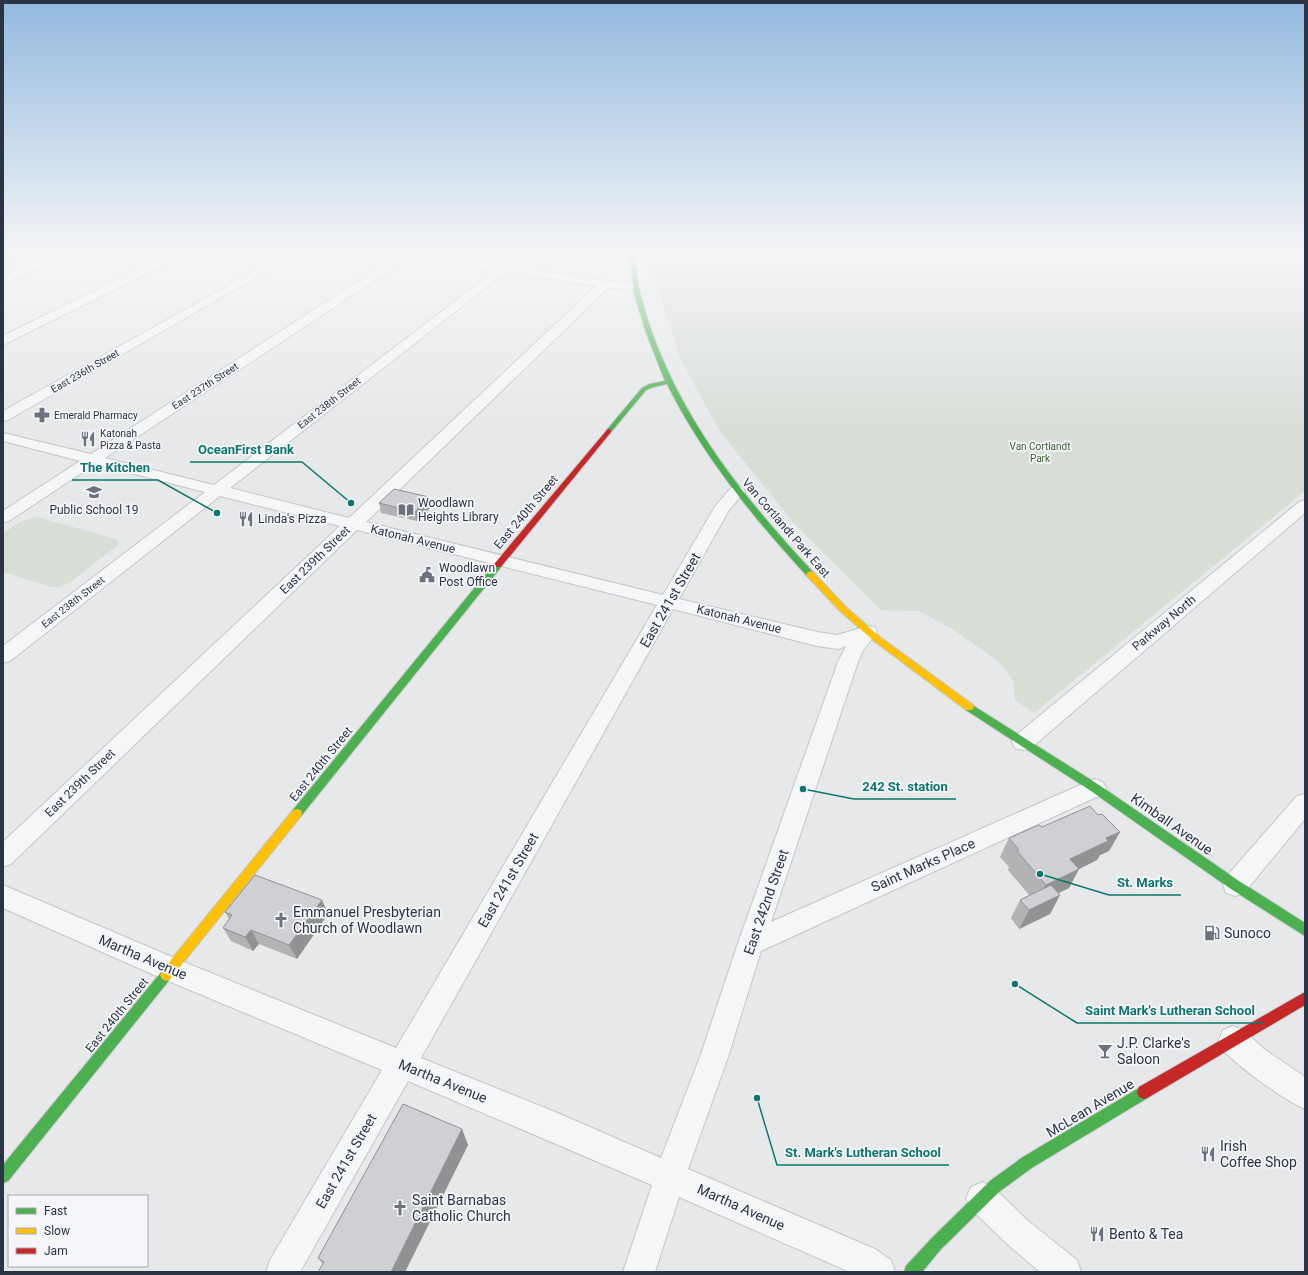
<svg xmlns="http://www.w3.org/2000/svg" width="1308" height="1275" font-family="Roboto,sans-serif">
<rect width="100%" height="100%" fill="#e6e8ea"/>
<!-- green -->
<path fill="#d6ded6" d="M651 254H1305V491L1034 713 1015 700 1013 681 1000 663 954 630 919 611 881 610 793 522 719 430 679 356 652 266Z
M37 517 112 538 118 540V545L69 583 59 587H52L3 572V533L22 521Z"/>
<g fill="none" stroke-linecap="round" stroke-linejoin="round">
<defs>
<path id="street" d="M56 254H69L68 256 3 284V277Z
M170 254H183L182 256 3 345V336Z
M285 254H297L8 420 3 421V411Z
M400 254H425L502 265 517 254H528L513 267 605 281 636 283 640 284 642 286 640 288 636 289 608 288 366 522 663 595 716 505 731 488 737 486 743 488 745 491 729 510 679 599 817 632 837 635 868 626 875 627 877 632 862 652 858 662 771 922 1087 782 1095 779 1103 782 1106 788 1103 794 761 951 728 1057 688 1169 875 1249 891 1260 895 1272H850L679 1197 655 1272H623L652 1185 408 1081 300 1272H266L270 1260 382 1070 161 978 3 908V885L179 960 396 1048 657 605 357 530 11 864 3 867V842L340 526 220 496 10 661 3 663V646L205 492 95 464 9 521 3 523V511L80 461 3 441V433L91 454ZM409 258 495 271 214 485 105 458ZM506 272 596 286 349 518 230 488ZM673 609 817 646 838 649 846 646 838 662 738 943 700 1057 661 1158 560 1114 421 1058Z
M1305 500V513L1031 748 1023 750 1015 748 1012 742 1015 736 1299 502Z
M1305 794V819L1244 893 1235 896 1226 893 1223 885 1226 877 1297 796Z
M1233 1026 1243 1030 1264 1049 1305 1077V1109C1283 1099 1241 1069 1224 1051 1222 1048 1221 1044 1219 1040L1223 1030Z
M982 1182 993 1187 1027 1220 1077 1260 1081 1272H1040L1005 1242 971 1209 966 1198 971 1187Z"/>
<path id="fast" d="M24 254H32L3 263V259Z
M629 254H635C636 267 637 280 640 293 668 403 737 491 813 572L814 574 813 576H807C753 517 703 456 667 384L654 387 646 390 611 432H607L606 431 642 388 650 384 665 381 646 333 634 293Z
M498 562 502 565 501 567 301 816 297 817 293 816 292 813 293 810 495 563Z
M969 703 1099 785 1239 881 1305 923V936L1231 889 1091 791 966 710 964 707 966 704Z
M166 969 170 971 172 975 170 979 8 1181 3 1183V1165L162 971Z
M1144 1085 1149 1087 1151 1092 1149 1097 1033 1167 1000 1191 941 1249 922 1272H904L906 1266 931 1239 990 1181 1023 1157Z"/>
<path id="slow" d="M810 571 813 572 845 606 880 637 972 704 974 707 972 710H966L874 641 839 610 807 576 806 574Z
M297 809 301 810 302 813 301 816 170 979 166 981 162 979 160 975 162 971 293 810Z"/>
<path id="jam" d="M609 429 611 430V432L501 567H495L494 565 495 563 607 430Z
M1305 992V1005L1149 1097 1144 1099 1139 1097 1137 1092 1139 1087Z"/>
</defs>
<!-- street casing -->
<use href="#street" stroke="#c4c6c8" stroke-width="2"/>
<!-- fast casing -->
<use href="#fast" stroke="#c4c6c8" stroke-width="2"/>
<!-- slow casing -->
<use href="#slow" stroke="#c4c6c8" stroke-width="2"/>
<!-- jam casing -->
<use href="#jam" stroke="#c4c6c8" stroke-width="2"/>
<!-- street -->
<use href="#street" fill="#f5f6f7" fill-rule="evenodd"/>
<!-- fast -->
<use href="#fast" fill="#4caf50" fill-rule="evenodd"/>
<!-- slow -->
<use href="#slow" fill="#ffc107" fill-rule="evenodd"/>
<!-- jam -->
<use href="#jam" fill="#c62828" fill-rule="evenodd"/>
</g>
<!-- wall -->
<path fill="#b1b3b5" d="M429 497 431 507 417 521 381 513 379 503Z
M1098 815 1120 832 1109 851 1100 855 1097 860 1079 869 1069 888 1058 893 1060 895 1050 914 1019 929 1011 918 1020 900 1029 895 1008 870 1009 867 1000 857 1009 838 1042 827Z
M322 900 328 914 297 959 259 944 253 951 231 941 223 928 229 919 225 912Z
M462 1129 468 1145 405 1272H318L323 1264 318 1258Z"/>
<!-- shaded-wall -->
<path fill="#909294" d="M429 497 431 507 417 521 415 512Z
M1120 832 1109 851 1100 855 1097 860 1079 869 1069 888 1036 904 1046 885 1070 859 1106 838Z
M1060 895 1050 914 1019 929 1029 910Z
M322 900 328 914 297 959 289 945Z
M251 930 259 944 253 951 245 937Z
M462 1129 468 1145 405 1272H391Z"/>
<!-- building -->
<path fill="#ced0d3" stroke="#909294" d="M394 489 429 497 415 512 379 503Z
M1090 806 1098 815 1102 814 1120 832 1106 838 1108 841 1070 859 1079 869 1046 885 1017 851 1019 850 1009 838 1039 825 1042 827Z
M255 875 322 900 289 945 251 930 245 937 223 928 232 915 225 912Z
M1051 885 1060 895 1029 910 1020 900Z
M403 1104 462 1129 391 1272H318L324 1262 318 1258Z"/>
<!-- sky -->
<linearGradient id="sky" x2="0" y2="1"><stop stop-color="#93bae0"/><stop offset="0.59" stop-color="#f4f5f6"/><stop offset="1" stop-color="#f4f5f6" stop-opacity="0"/></linearGradient>
<rect width="1308" height="432" fill="url(#sky)"/>
<!-- icons -->
<defs>
<symbol id="pharmacy-bare" viewBox="-9 -9 18 18"><path d="M-2-6h4v4h4v4h-4v4h-4v-4h-4v-4h4Z" fill="#6c737f" stroke="#f4f6f9" stroke-width="2.5" paint-order="stroke"/></symbol>
<symbol id="restaurant-bare" viewBox="-9 -9 18 18"><path d="M-5-6h1v4h1v-4h1v4h1v-4h1v5L-1.5 .5V6h-2V.5L-5-1ZM5-6V6H3V1.5H1.5Q1.5-4 5-6Z" fill="#6c737f" stroke="#f4f6f9" stroke-width="2.5" paint-order="stroke"/></symbol>
<symbol id="school-bare" viewBox="-9 -9 18 18"><path d="M0-5L7-2L0 1L-7-2ZM-4 1L0 2.5L4 1V4Q0 6-4 4Z" fill="#6c737f" stroke="#f4f6f9" stroke-width="2.5" paint-order="stroke"/></symbol>
<symbol id="library-bare" viewBox="-9 -9 18 18"><path d="M-6-4Q-3-5.5-.7-3.5V5Q-3 3-6 4ZM6-4Q3-5.5 .7-3.5V5Q3 3 6 4Z" fill="#6c737f" stroke="#f4f6f9" stroke-width="2.5" paint-order="stroke"/></symbol>
<symbol id="civic-bare" viewBox="-9 -9 18 18"><path d="M-.6-6.5H3V-4.5H.6V-3L4-1V1h2V6H-6V1h2V-1L-.6-3ZM-1.2 2.5V6h2.4V2.5Z" fill="#6c737f" stroke="#f4f6f9" stroke-width="2.5" paint-order="stroke"/></symbol>
<symbol id="church-bare" viewBox="-9 -9 18 18"><path d="M-1.2-6h2.4v3.5h3.3v2.4h-3.3V6h-2.4V-.1h-3.3v-2.4h3.3Z" fill="#6c737f" stroke="#f4f6f9" stroke-width="2.5" paint-order="stroke"/></symbol>
<symbol id="fuel-bare" viewBox="-9 -9 18 18"><path d="M-5.5-6h7V0h2V4h1.3V-2.5L3-4.5l.8-.8L6-3V5H2.5V1h-1V6h-7ZM-4.2-4.7v3.2H.2V-4.7Z" fill="#6c737f" stroke="#f4f6f9" stroke-width="2.5" paint-order="stroke"/></symbol>
<symbol id="bar-bare" viewBox="-9 -9 18 18"><path d="M-6-5H6L.8 .8V4.5H3.5V6h-7V4.5H-.8V.8Z" fill="#6c737f" stroke="#f4f6f9" stroke-width="2.5" paint-order="stroke"/></symbol>
</defs>
<g fill-rule="evenodd">
<use href="#pharmacy-bare" x="31" y="404" width="22" height="22"/>
<use href="#restaurant-bare" x="77" y="428" width="22" height="22"/>
<use href="#school-bare" x="83" y="481" width="22" height="22"/>
<use href="#library-bare" x="395" y="499" width="22" height="22"/>
<use href="#restaurant-bare" x="235" y="508" width="22" height="22"/>
<use href="#civic-bare" x="416" y="564" width="22" height="22"/>
<use href="#church-bare" x="270" y="909" width="22" height="22"/>
<use href="#fuel-bare" x="1201" y="922" width="22" height="22"/>
<use href="#bar-bare" x="1094" y="1040" width="22" height="22"/>
<use href="#restaurant-bare" x="1197" y="1143" width="22" height="22"/>
<use href="#church-bare" x="389" y="1197" width="22" height="22"/>
<use href="#restaurant-bare" x="1086" y="1223" width="22" height="22"/>
</g>
<g text-anchor="middle" dominant-baseline="central" stroke-width="3.5" stroke-linejoin="round" paint-order="stroke">
<!-- far-street labels -->
<g font-size="10" fill="#2b3445" stroke="#f4f6f9">
<text transform="translate(85 371) rotate(-30)">East 236th Street</text>
<text transform="translate(205 386) rotate(-33)">East 237th Street</text>
<text transform="translate(329 403) rotate(-38)">East 238th Street</text>
<text transform="translate(73 602) rotate(-38)">East 238th Street</text>
</g>
<!-- far-poi labels -->
<g font-size="10" fill="#2b3445" stroke="#f4f6f9" text-anchor="start">
<text x="54" y="415">Emerald Pharmacy</text>
<text x="100" y="433">Katonah<tspan x="100" dy="12">Pizza &amp; Pasta</tspan></text>
</g>
<!-- far-park labels -->
<g font-size="10" fill="#3f6138" stroke="#f4f6f9">
<text x="1040" y="446">Van Cortlandt<tspan x="1040" dy="12">Park</tspan></text>
</g>
<!-- poi labels -->
<g font-size="12" fill="#2b3445" stroke="#f4f6f9" text-anchor="start">
<text x="418" y="503">Woodlawn<tspan x="418" dy="14">Heights Library</tspan></text>
<text x="94" y="510" text-anchor="middle">Public School 19</text>
<text x="258" y="519">Linda's Pizza</text>
<text x="439" y="568">Woodlawn<tspan x="439" dy="14">Post Office</tspan></text>
</g>
<!-- street labels -->
<g font-size="12" fill="#2b3445" stroke="#f4f6f9">
<text transform="translate(526 512) rotate(-50)">East 240th Street</text>
<text transform="translate(786 528) rotate(49)">Van Cortlandt Park East</text>
<text transform="translate(413 539) rotate(14)">Katonah Avenue</text>
<text transform="translate(315 560) rotate(-44)">East 239th Street</text>
<text transform="translate(739 619) rotate(14)">Katonah Avenue</text>
<text transform="translate(1164 623) rotate(-40)">Parkway North</text>
<text transform="translate(321 764) rotate(-51)">East 240th Street</text>
<text transform="translate(80 783) rotate(-44)">East 239th Street</text>
<text transform="translate(117 1015) rotate(-51)">East 240th Street</text>
</g>
<!-- near-street labels -->
<g font-size="14" fill="#2b3445" stroke="#f4f6f9">
<text transform="translate(670 600) rotate(-60)">East 241st Street</text>
<text transform="translate(1172 824) rotate(35)">Kimball Avenue</text>
<text transform="translate(923 865) rotate(-24)">Saint Marks Place</text>
<text transform="translate(508 880) rotate(-60)">East 241st Street</text>
<text transform="translate(766 902) rotate(-71)">East 242nd Street</text>
<text transform="translate(143 957) rotate(23)">Martha Avenue</text>
<text transform="translate(443 1081) rotate(22)">Martha Avenue</text>
<text transform="translate(1090 1108) rotate(-31)">McLean Avenue</text>
<text transform="translate(346 1161) rotate(-60)">East 241st Street</text>
<text transform="translate(741 1207) rotate(24)">Martha Avenue</text>
</g>
<!-- near-poi labels -->
<g font-size="14" fill="#2b3445" stroke="#f4f6f9" text-anchor="start">
<text x="293" y="912">Emmanuel Presbyterian<tspan x="293" dy="16">Church of Woodlawn</tspan></text>
<text x="1224" y="933">Sunoco</text>
<text x="1117" y="1043">J.P. Clarke's<tspan x="1117" dy="16">Saloon</tspan></text>
<text x="1220" y="1146">Irish<tspan x="1220" dy="16">Coffee Shop</tspan></text>
<text x="412" y="1200">Saint Barnabas<tspan x="412" dy="16">Catholic Church</tspan></text>
<text x="1109" y="1234">Bento &amp; Tea</text>
</g>
</g>
<!-- callouts -->
<path fill="none" stroke="#0f766e" stroke-width="1.5" d="M351 503L302 462H190M217 513L158 480H72M803 789L854 799H956M1040 874L1109 895H1181M1015 984L1077 1023H1263M757 1098L777 1165H949"/>
<g fill="#0f766e" stroke="#f4f6f9" stroke-width="1.5">
<circle cx="351" cy="503" r="4"/>
<circle cx="217" cy="513" r="4"/>
<circle cx="803" cy="789" r="4"/>
<circle cx="1040" cy="874" r="4"/>
<circle cx="1015" cy="984" r="4"/>
<circle cx="757" cy="1098" r="4"/>
</g>
<g font-size="13" text-anchor="middle" font-weight="bold" fill="#0f766e" stroke="#f4f6f9" stroke-width="3.5" stroke-linejoin="round" paint-order="stroke">
<text x="246" y="454">OceanFirst Bank</text>
<text x="115" y="472">The Kitchen</text>
<text x="905" y="791">242 St. station</text>
<text x="1145" y="887">St. Marks</text>
<text x="1170" y="1015">Saint Mark's Lutheran School</text>
<text x="863" y="1157">St. Mark's Lutheran School</text>
</g>
<!-- border -->
<rect width="1308" height="1275" fill="none" stroke="#2b3445" stroke-width="8"/>
<!-- legend -->
<rect x="8" y="1195" width="140" height="72" fill="#f4f6f9" stroke="#a4a8b1"/>
<rect x="16" y="1208" width="20" height="6" fill="#4caf50" stroke="#a4a8b1"/>
<text x="44" y="1215" font-size="12" fill="#2b3445">Fast</text>
<rect x="16" y="1228" width="20" height="6" fill="#ffc107" stroke="#a4a8b1"/>
<text x="44" y="1235" font-size="12" fill="#2b3445">Slow</text>
<rect x="16" y="1248" width="20" height="6" fill="#c62828" stroke="#a4a8b1"/>
<text x="44" y="1255" font-size="12" fill="#2b3445">Jam</text>
</svg>
